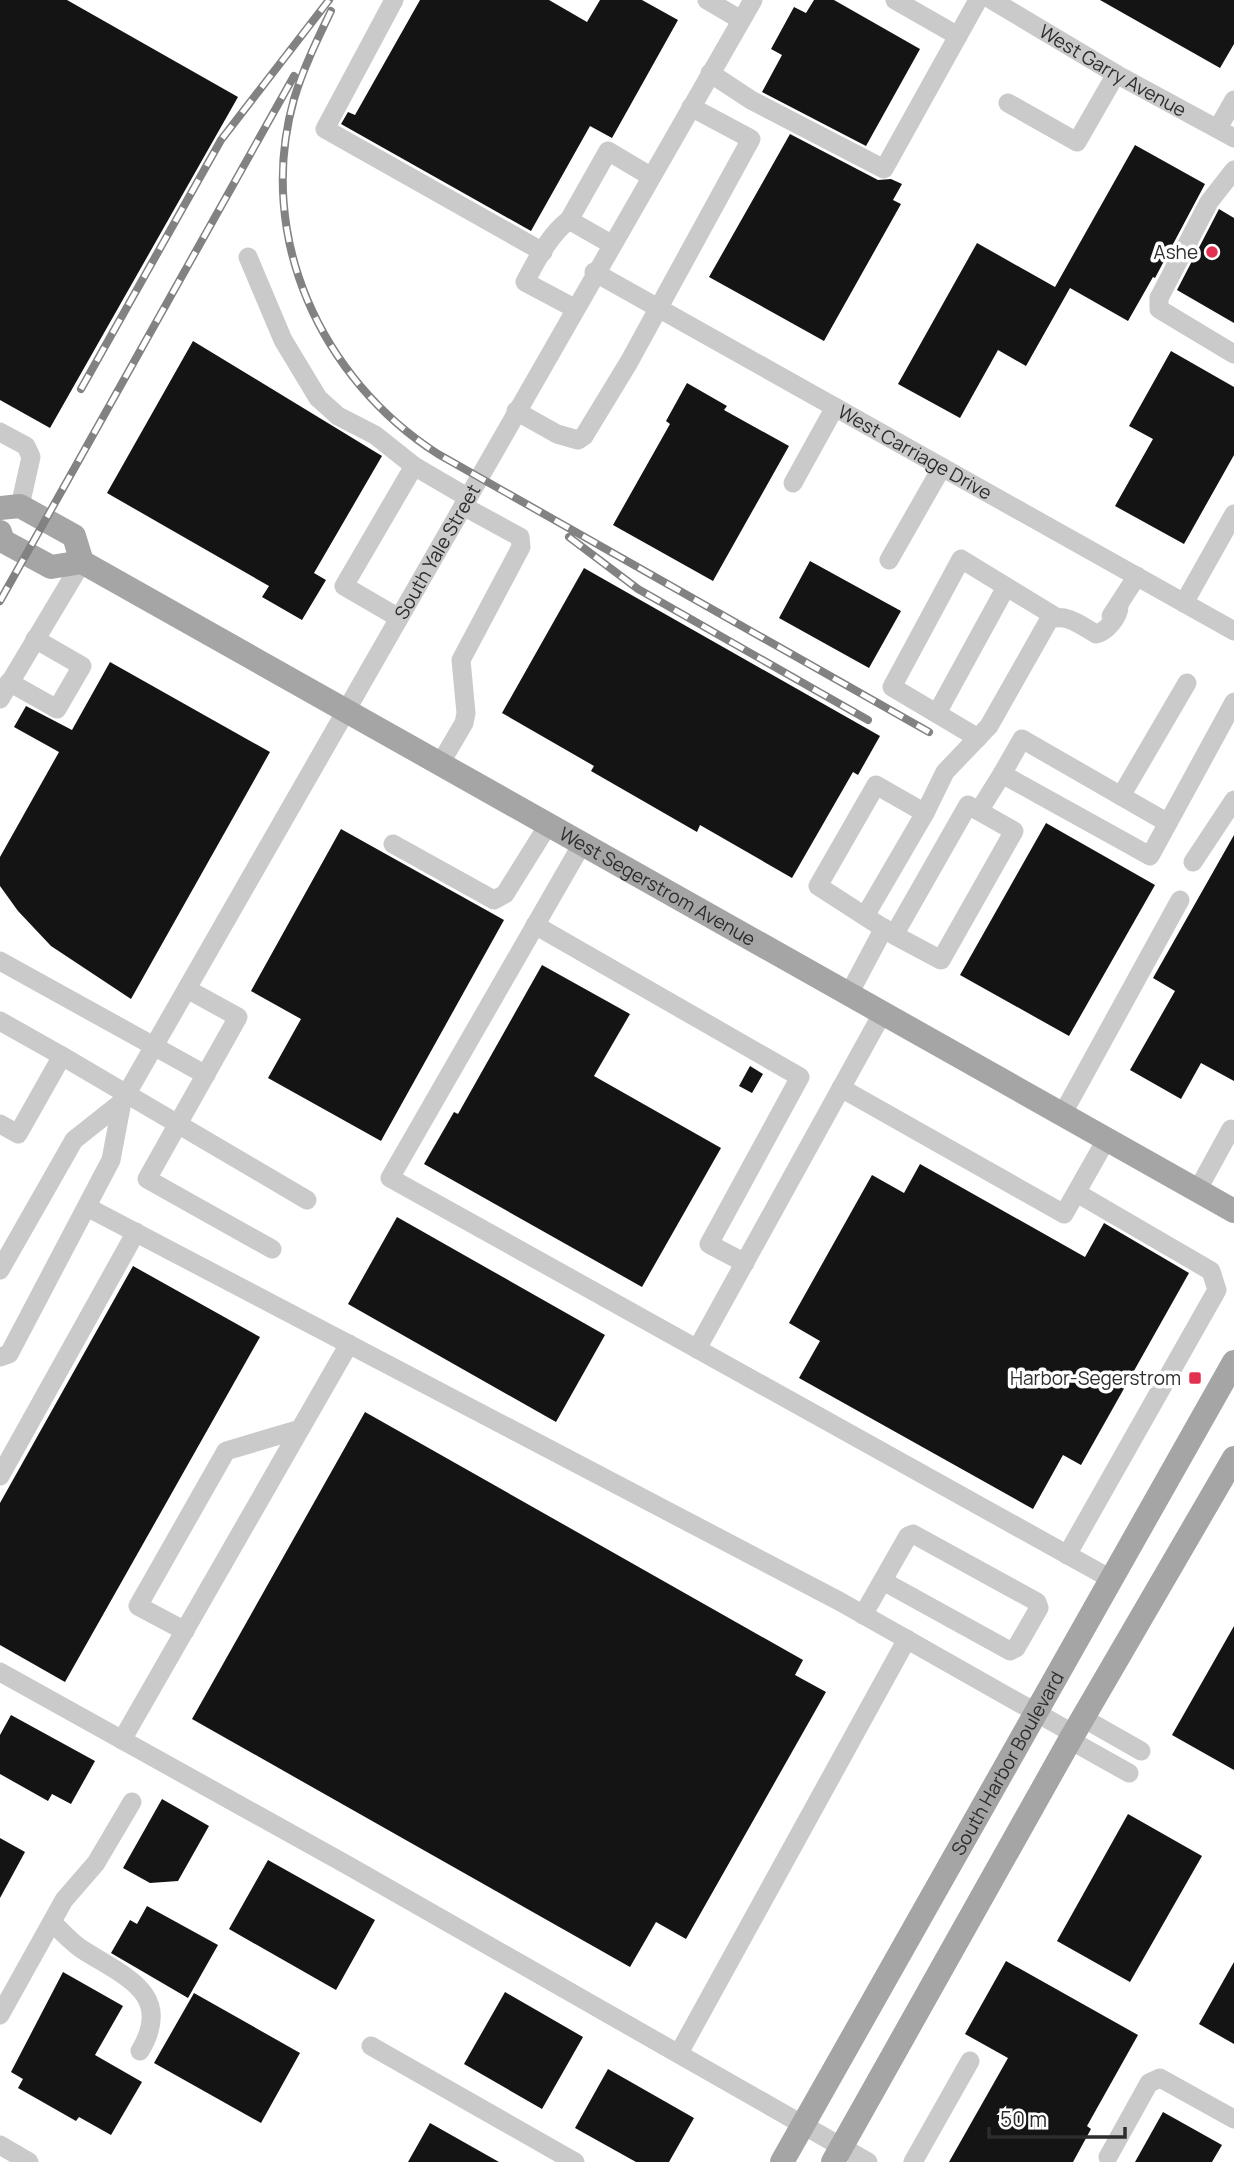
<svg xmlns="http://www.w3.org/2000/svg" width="1234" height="2162" font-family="Manrope,sans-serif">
<rect width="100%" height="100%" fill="#fff"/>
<!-- building -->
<path fill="#141414" d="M0 0H67L238 97 50 428 0 400Z
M420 0H549L587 22 600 0H642L678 20 612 138 590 126 531 231 341 124 348 112 355 115Z
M814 0H834L920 49 866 146 762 92 782 55 771 49 794 7 806 13Z
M1100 0H1234V44L1220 68Z
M790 134 878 180 891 179 902 184 893 200 901 204 824 341 709 277Z
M1135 145 1205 184 1155 278 1153 277 1128 321 1070 288 1026 366 998 350 960 418 898 384 977 243 1055 287Z
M1219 209 1234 218V323L1177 290Z
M193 341 382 456 314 573 326 580 302 620 262 597 269 586 107 493Z
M1171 351 1234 387V455L1184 544 1115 506 1153 439 1129 426Z
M687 383 727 406 724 410 789 446 713 581 613 525 670 424 666 421Z
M810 561 901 611 869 668 779 618Z
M584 568 880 736 858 775 853 772 792 878 700 825 697 832 591 771 594 766 502 713Z
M110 662 270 752 131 999 51 946 18 911 0 886V857L59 752 14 727 26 706 72 730Z
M1046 823 1155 885 1069 1036 960 975Z
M341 829 504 920 381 1141 268 1078 301 1019 251 991Z
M1234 835V1081L1201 1063 1181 1099 1130 1070 1175 991 1153 978Z
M542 965 630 1014 594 1076 721 1148 642 1287 424 1164 454 1112 458 1114Z
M750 1066 763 1074 752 1093 739 1086Z
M920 1164 1085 1257 1104 1223 1189 1273 1081 1465 1063 1455 1033 1509 799 1378 820 1341 789 1323 872 1175 904 1193Z
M397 1217 605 1335 556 1422 348 1304Z
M133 1266 260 1337 65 1682 0 1645V1503Z
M365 1412 803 1660 795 1675 826 1692 686 1939 656 1922 630 1967 192 1719Z
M1234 1626V1770L1172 1735Z
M11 1715 95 1761 71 1804 52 1794 48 1801 0 1774V1735Z
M162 1799 209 1826 178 1881 150 1883 123 1868Z
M1128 1814 1202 1856 1130 1982 1057 1941Z
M0 1838 25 1852 0 1898Z
M268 1860 375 1920 336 1990 229 1929Z
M147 1906 218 1945 188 1998 111 1953 130 1920 137 1924Z
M1006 1961 1138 2035 1087 2126 1091 2129 1073 2162H949L1008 2058 965 2034Z
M1234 1962V2044L1199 2024Z
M63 1972 123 2006 95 2055 142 2082 111 2135 79 2117 76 2121 18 2088 23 2079 11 2072Z
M505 1992 583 2037 542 2109 464 2064Z
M194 1993 300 2053 261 2123 154 2063Z
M608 2069 694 2118 669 2162H636L575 2128Z
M1163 2112 1222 2145 1212 2162H1135Z
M430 2123 499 2162H408Z"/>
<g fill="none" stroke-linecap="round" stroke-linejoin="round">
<!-- minor -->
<g stroke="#cacaca" stroke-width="19">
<path d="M394 0 325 129 543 252"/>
<path d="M707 0 741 20"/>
<path d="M895 0 958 36"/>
<path id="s1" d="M992 0 1116 74 1234 138"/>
<path d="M710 73 751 100 884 169 978 0"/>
<path d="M1008 103 1077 142 1116 74"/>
<path d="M1218 128 1234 100"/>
<path d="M1234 170 1209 202 1159 298V309L1234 354"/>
<path d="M569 220 608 151 650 176"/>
<path d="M248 257 283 340 318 398 338 416 375 435 414 466 467 497"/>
<path id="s2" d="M594 272 1234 631"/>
<path d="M574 308 525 282C536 261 550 234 569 220L611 244"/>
<path d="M516 411 557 434 578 440 584 436 629 362 751 139 691 107"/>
<path d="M0 432 26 446 31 457 20 506"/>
<path d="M793 483 835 407"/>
<path d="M889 560 942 467"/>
<path d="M1184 603 1234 514"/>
<path d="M1111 616 1137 576"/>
<path d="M399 618 344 586 414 466"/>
<path d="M9 682 57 709 82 666 35 639"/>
<path d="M0 699 82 562"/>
<path d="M937 713 1006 587"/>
<path d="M978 738 892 687 961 559 1056 617"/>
<path d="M440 764 464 723 466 713 461 660 521 547 520 537 463 506"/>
<path d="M1121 796 1187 683"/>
<path d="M979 811 1002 774"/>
<path d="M925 813 945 772 989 726 1049 620C1065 612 1082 626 1096 634 1106 632 1119 617 1119 606"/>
<path d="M1168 823 1022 739 1002 774 1150 856 1234 702"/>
<path d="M393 844 494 900 505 894 548 825"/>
<path d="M582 844 390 1178 1111 1579"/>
<path d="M1193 862 1234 800"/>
<path d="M865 916 925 813 876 785 818 886 894 935 941 960 1014 831 968 805 894 935"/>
<path d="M535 925 800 1077 709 1244 745 1263"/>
<path d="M0 961 206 1075"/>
<path d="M187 989 238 1017 147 1179 272 1249"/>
<path d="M849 994 884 928"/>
<path d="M0 1021 62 1056 18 1134 0 1124"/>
<path d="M62 1056 307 1200"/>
<path d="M841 1088 1064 1214 1106 1140"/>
<path d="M1062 1115 1180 900"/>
<path d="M1197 1191 1231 1129 1234 1130"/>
<path d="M87 1207 839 1601 1074 1734"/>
<path d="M0 1270 74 1140 122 1102"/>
<path d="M697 1349 882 1014"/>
<path id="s3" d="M0 1357 9 1354 111 1160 122 1102 753 0"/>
<path d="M0 1476 136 1232"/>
<path d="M1067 1555 1217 1290 1211 1271 1077 1193"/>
<path d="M863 1615 908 1536 913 1534 1037 1602 1039 1608 1016 1648 1010 1651 883 1581"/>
<path d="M185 1631 138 1606 226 1451 300 1429"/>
<path d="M0 1672 349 1866 868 2162"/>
<path d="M1083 1718 1141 1751"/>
<path d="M122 1740 349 1344"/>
<path d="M1070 1740 1129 1773"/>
<path d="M52 1922C61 1931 70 1941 80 1948 122 1976 175 1992 140 2051"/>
<path d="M0 2015 64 1900 96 1863 132 1802"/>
<path d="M371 2046 575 2162"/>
<path d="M679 2053 907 1639"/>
<path d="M0 2145 29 2162"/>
<path d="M1108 2157 1149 2083 1160 2078 1234 2119"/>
<path d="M913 2162 970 2061"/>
</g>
<!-- major -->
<g stroke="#a5a5a5" stroke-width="24">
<path d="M0 508 20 506 74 536 82 562"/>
<path id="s4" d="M0 532 3 541 51 567 82 562 1234 1211"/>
<path id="s5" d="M782 2162 1234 1362"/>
<path d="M833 2162 1070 1740 1234 1458"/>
</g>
<defs>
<path id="rail" d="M331 11C317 40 303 69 294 99 255 237 321 379 438 454L929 732
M81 389 221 140 329 0
M569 537 638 589 868 720
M0 601 294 76"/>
</defs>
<!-- rail casing -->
<use href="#rail" stroke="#828282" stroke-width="8"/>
<!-- rail -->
<use href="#rail" stroke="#fff" stroke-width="5" stroke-dasharray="16" stroke-linecap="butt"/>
</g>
<!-- markers -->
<g fill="#e43050" stroke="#fff" stroke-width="2.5">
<circle cx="1212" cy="252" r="7"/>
<rect x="1188" y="1371" width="14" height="14" rx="3.5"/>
</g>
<g text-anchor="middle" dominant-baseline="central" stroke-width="7" stroke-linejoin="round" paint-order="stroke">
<!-- street labels -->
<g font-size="19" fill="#2d2d2d" stroke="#fff">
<text stroke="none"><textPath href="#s1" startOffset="140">West Garry Avenue</textPath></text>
<text stroke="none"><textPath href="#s2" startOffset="368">West Carriage Drive</textPath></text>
<text stroke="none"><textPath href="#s3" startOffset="922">South Yale Street</textPath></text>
<text stroke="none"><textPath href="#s4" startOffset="756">West Segerstrom Avenue</textPath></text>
<text stroke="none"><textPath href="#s5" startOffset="458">South Harbor Boulevard</textPath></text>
</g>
<!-- poi labels -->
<g font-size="19" fill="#2d2d2d" stroke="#fff" text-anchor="end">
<text x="1198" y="252">Ashe</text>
<text x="1181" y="1378">Harbor-Segerstrom</text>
</g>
</g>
<!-- scale -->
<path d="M989 2127v10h136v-10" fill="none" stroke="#2d2d2d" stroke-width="3.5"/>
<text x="1000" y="2127" font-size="21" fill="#2d2d2d" stroke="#ffffff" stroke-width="5" paint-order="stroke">50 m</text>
</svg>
